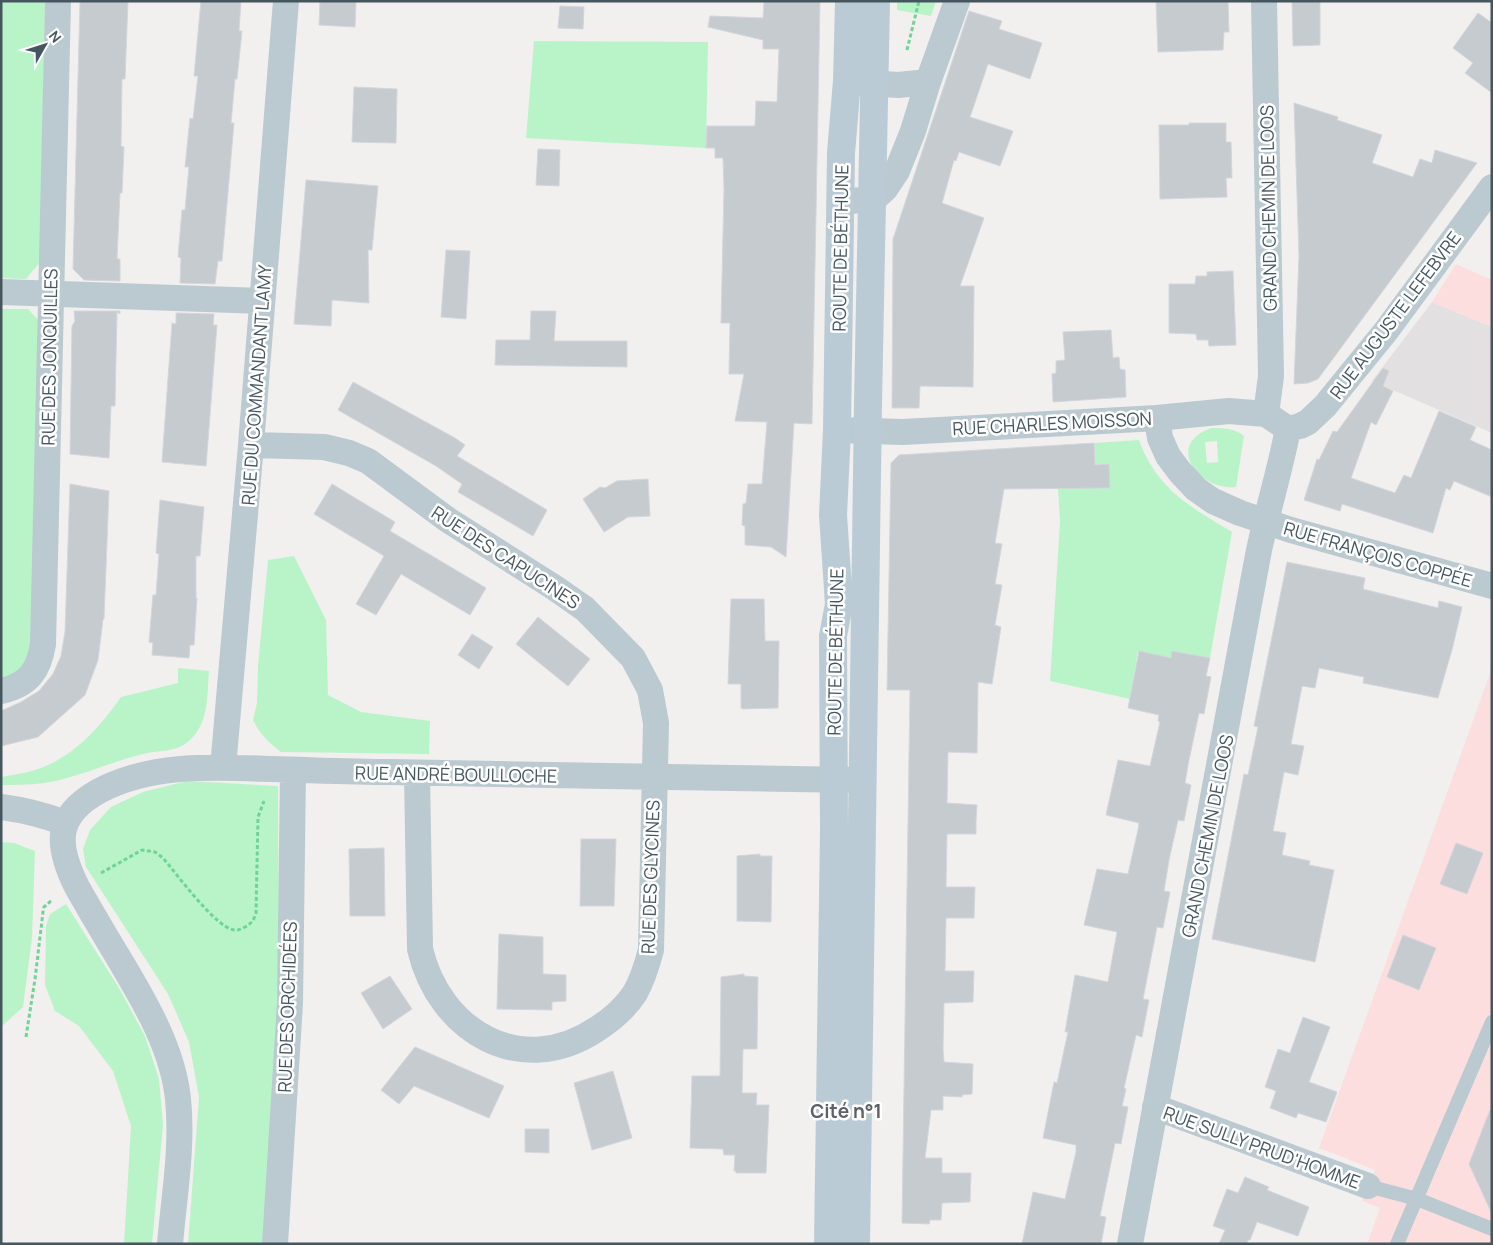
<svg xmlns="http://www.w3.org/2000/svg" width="1493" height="1245" font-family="Manrope,sans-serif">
<rect width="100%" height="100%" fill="#f2efef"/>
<!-- education -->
<path fill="#e3e0e2" d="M1432 302 1492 327V433L1372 381Z"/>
<!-- medical -->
<path fill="#fddedf" d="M1456 264 1492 280V327L1432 302Z
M1492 668V1244H1367L1380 1208 1362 1201 1375 1170 1319 1148Z"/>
<!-- green -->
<path fill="#b9f4c9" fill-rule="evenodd" d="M1 1H45L40 262 26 279 1 278Z
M897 1H936L931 16 897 10Z
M534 41 708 42 706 148 526 138Z
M1 309H28L39 321 31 653 23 668 1 681Z
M1211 428C1224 428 1234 428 1244 436L1236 487C1202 492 1162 446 1211 428ZM1217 441 1218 462 1207 463 1205 442Z
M1139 440C1157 489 1189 506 1232 532L1210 658 1173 651 1171 659 1138 651 1130 699 1050 681 1060 522 1058 488H1109V464L1095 465 1094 443Z
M294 556 326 620 328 695 361 712 430 721 429 754 281 752C269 743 260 734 253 720L257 703 258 666 268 560Z
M178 668 209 671C207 695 209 719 193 737 177 754 163 749 143 754 110 762 78 778 44 783 30 785 15 785 1 785V777C10 775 20 774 28 772 69 762 98 730 121 697L178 683Z
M187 781 278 786 279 1009 267 1244H188L199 1097 189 1042 168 994 86 867 83 849 90 830 111 807 143 792Z
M1 842 14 843 35 851 32 938 23 1007 1 1027Z
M66 904 119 988 145 1036 159 1079 163 1125 152 1244H124L131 1126 113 1071 79 1026 55 1011 45 985 46 926 50 914Z"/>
<!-- building -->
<path fill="#c6cbd0" stroke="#d3d6dc" d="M80 1H128L125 79H122L121 146 124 147 122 193H120L117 259H120V281L84 280 73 269Z
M201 1H241L239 31H242L237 79H235L231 123H234L222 261H218L215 284 180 283 181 258 178 257 182 210H185L189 167H185L190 118 193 119 198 76H194Z
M320 1H356L355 27 319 25Z
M764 1H820L812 424 794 423 786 557 771 547 745 545V526L742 525 743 504 746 503 748 484H762L767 422 735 421 744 374H729L730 323H721L724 190 723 158H715V148H706L707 126H755L756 101 777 102 779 49H763V40L708 27 710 16 763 18Z
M1156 1H1228L1229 32H1224L1223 50 1158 52Z
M1292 1H1320V45L1293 46Z
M560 6 584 7 583 29 558 28Z
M969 11 1002 21 999 29 1042 43 1030 79 988 64 970 117 1013 131 1000 166 959 152 956 161 954 160 942 203 984 218 960 286H974L973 387 920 386 919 408H892L893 239Z
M1478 13 1492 23V93L1465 73 1473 63 1453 48Z
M354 87 397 89 396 143 352 142Z
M1294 103 1338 117 1337 120 1382 135 1372 163 1413 177 1420 159 1432 163 1435 150 1477 163 1318 379 1308 383 1294 384 1299 256Z
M1189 123H1226V142H1231L1232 178H1226L1227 197 1160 199 1159 125H1189Z
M538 149 560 150 559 186 536 185Z
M306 180 378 186 372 250H368L369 303 332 300 331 326 294 324Z
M446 250 470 251 466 319 441 317Z
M1233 271 1236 345 1209 346 1208 340H1197L1196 334 1169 333V284H1195L1196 276H1207V272Z
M74 311H120V314L117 312 115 406H111L109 458 70 454 72 326 75 321Z
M531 311H556L554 341H627V367L495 365 496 340H530Z
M176 313 214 314 213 325H217L206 466 162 462 172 323 176 324Z
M1111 330 1113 358 1119 357 1120 369 1125 370 1126 397 1053 402 1052 374 1056 373V361L1065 360 1063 332Z
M1383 368 1389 371 1383 386 1393 391 1376 425 1371 422 1351 478 1395 493 1404 475 1411 478 1439 411 1476 427 1470 440 1492 450V497L1454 481 1450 490 1446 488 1433 533 1342 504 1340 511 1304 500 1317 459 1319 460 1333 431 1337 432Z
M353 382 455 438 465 445 457 456 547 510 533 536 458 492 462 484 436 466 338 410Z
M1094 443 1095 465 1109 464 1110 488 1004 489 995 543 1002 544 995 584 1002 585 995 625 1001 627 992 684 978 682 977 753 948 752 947 803 977 805 976 821V834H947L946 887H975L974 918H946L945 971H974L973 1002 944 1003 943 1049 944 1062 973 1064 972 1094 962 1095V1097L943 1096V1110H931L925 1158H942V1173H971L970 1202 942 1203 941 1220H930L929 1224 902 1223 910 690H887L891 463 899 455Z
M648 479 650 516 628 517 604 532 583 499 600 487 605 488 617 481Z
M70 484 109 491 104 619H103L98 660 85 695 38 737 1 746V711L21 702 39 691 53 674 61 656 65 632Z
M332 484 395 522 390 531 486 588 470 615 401 574 376 615 356 604 384 556 314 514Z
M160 500 204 507 200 556H196V598H197L194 645H190L189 658 152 655 153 643 149 642 153 595H156L159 554 156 553Z
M1287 562 1365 578 1363 589 1438 608 1439 601 1462 607 1453 646 1438 698 1363 683 1364 677 1319 668 1315 688 1302 686 1291 744 1304 746 1298 775 1284 772 1273 831 1286 833 1282 855 1310 861 1309 865 1334 870 1315 962 1212 939 1244 774 1248 775 1258 727 1254 726Z
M731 599H764L765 641H779L778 708 743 709 741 708V684H728Z
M538 617 590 659 568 686 516 644Z
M472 634 493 647 479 669 458 655Z
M1139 651 1171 658 1172 651 1210 658 1206 676 1211 677 1204 714 1199 713 1188 765 1185 783 1191 785 1184 821 1178 820 1169 860 1164 891 1170 892 1163 928 1157 927 1143 999 1149 1000 1142 1037 1136 1035 1124 1088 1126 1089 1122 1106 1128 1107 1121 1144 1115 1143 1100 1216 1106 1217 1101 1244H1022L1033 1192 1065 1199 1076 1152V1145L1043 1138 1054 1082 1057 1083 1068 1032H1065L1075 975 1108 982 1117 932 1084 925 1097 869 1128 874 1138 830 1139 823 1106 815 1118 760 1150 766 1160 722 1158 721 1159 715 1128 708Z
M581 839H616L614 906H580Z
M1456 843 1483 853 1467 894 1440 884Z
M384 848 385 916H350L349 849Z
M760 854V856H772L771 922 737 921V856Z
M499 934 543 937V974L566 975V1001L552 1002V1010L497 1009Z
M1403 935 1436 948 1419 990 1387 977Z
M744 974V976L758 977 757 1049H743L742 1093H757L756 1105H769L766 1173H736V1171H734L735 1155H724L723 1149 690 1148 692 1076H720L721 977Z
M390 976 412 1009 383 1029 361 993Z
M1303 1017 1330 1027 1309 1082 1337 1092 1326 1122 1298 1113 1296 1118 1270 1108 1276 1091 1265 1087 1278 1049 1290 1053Z
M415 1047 504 1086 489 1118 414 1086 399 1104 381 1090Z
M613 1071 632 1138 592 1150 574 1083Z
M1490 1110H1492V1214L1469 1164Z
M525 1129H549V1153L525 1152Z
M1245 1177 1269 1187 1267 1190 1309 1207 1298 1236 1257 1222 1250 1240H1248L1247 1244H1219L1225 1230 1213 1226 1220 1207 1227 1189 1238 1193Z"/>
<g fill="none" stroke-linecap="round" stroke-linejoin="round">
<!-- path -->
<path stroke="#6ed596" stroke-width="3" stroke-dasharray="4 2.5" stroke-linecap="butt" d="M907 50 919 1
M101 873 142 850 155 852 163 858C177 874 215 927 234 930 237 931 241 929 245 927 251 924 254 920 256 913L258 817 264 801
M26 1037 35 979 43 912 44 907 52 900"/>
<!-- lane -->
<path stroke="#bbc9d0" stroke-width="14" d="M1368 1186 1417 1199 1492 1229
M1397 1244 1492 1022"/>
<!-- street -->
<path stroke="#bbc9d0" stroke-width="26" d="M1264 1 1271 376 1266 414
M854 82 898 85 928 82
M841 201 873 200 885 189 897 171 913 131 928 82 957 1
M1 292 262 301
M1157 418 1160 438 1168 456 1180 472 1196 489 1213 501 1240 513 1291 530 1492 586
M1288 429 1300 426 1308 422 1325 406 1386 331 1492 187
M837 430 903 432 1157 418 1229 411 1266 414 1288 429
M251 445 324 447 349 453 368 461 448 520 555 588 585 609 633 658 650 690 656 723 651 950C647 965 643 979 635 993 626 1007 611 1020 597 1029 521 1080 439 1031 420 949L417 773
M1 691C29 685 39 670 43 644L58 1
M223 768 251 445 286 1
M1 807C24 810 44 815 65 823
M1155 1107 1368 1186
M170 1244C174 1196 183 1147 178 1099 173 1050 146 1004 121 962 106 937 91 912 77 887 56 845 54 816 99 791 152 763 214 767 272 769 311 770 351 772 390 772 545 775 701 778 856 780
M275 1244 290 1003 293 770
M1130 1244 1259 550C1268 509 1280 470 1288 429"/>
<!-- secondary -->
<path stroke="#bbcbd5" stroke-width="28" d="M828 1244 834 830 833 636 839 604 833 515 837 430 841 153 847 81 849 1
M856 1244 868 404 876 1"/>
</g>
<g text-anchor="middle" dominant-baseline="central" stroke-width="5" stroke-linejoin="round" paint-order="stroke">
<!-- street labels -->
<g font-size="18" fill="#45565f" stroke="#fff">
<text transform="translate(1268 208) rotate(-91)">GRAND CHEMIN DE LOOS</text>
<text transform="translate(840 248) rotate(-89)">ROUTE DE BÉTHUNE</text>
<text transform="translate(1395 315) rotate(-53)">RUE AUGUSTE LEFEBVRE</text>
<text transform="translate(49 357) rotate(-89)">RUE DES JONQUILLES</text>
<text transform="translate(256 385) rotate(-86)">RUE DU COMMANDANT LAMY</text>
<text transform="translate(1052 423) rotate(-3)">RUE CHARLES MOISSON</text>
<text transform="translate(1378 554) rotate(16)">RUE FRANÇOIS COPPÉE</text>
<text transform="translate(506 557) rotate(33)">RUE DES CAPUCINES</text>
<text transform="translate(835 652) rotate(-89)">ROUTE DE BÉTHUNE</text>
<text transform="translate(456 774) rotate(1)">RUE ANDRÉ BOULLOCHE</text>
<text transform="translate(1207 836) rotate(-79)">GRAND CHEMIN DE LOOS</text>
<text transform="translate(650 877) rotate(-88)">RUE DES GLYCINES</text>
<text transform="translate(287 1007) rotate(-88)">RUE DES ORCHIDÉES</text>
<text transform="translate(1262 1147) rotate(20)">RUE SULLY PRUD'HOMME</text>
</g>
<!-- neighbourhood labels -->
<g font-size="19" font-weight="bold" fill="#5b6165" stroke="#fff">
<text x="846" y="1111">Cité n°1</text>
</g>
</g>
<!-- border -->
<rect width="1493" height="1245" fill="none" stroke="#45565f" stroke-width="5"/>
<!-- north arrow -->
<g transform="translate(45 45) rotate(51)" stroke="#ffffff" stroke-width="4" paint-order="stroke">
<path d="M0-4L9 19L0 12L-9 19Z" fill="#45565f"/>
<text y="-8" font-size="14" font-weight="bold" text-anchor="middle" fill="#45565f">N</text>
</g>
</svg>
